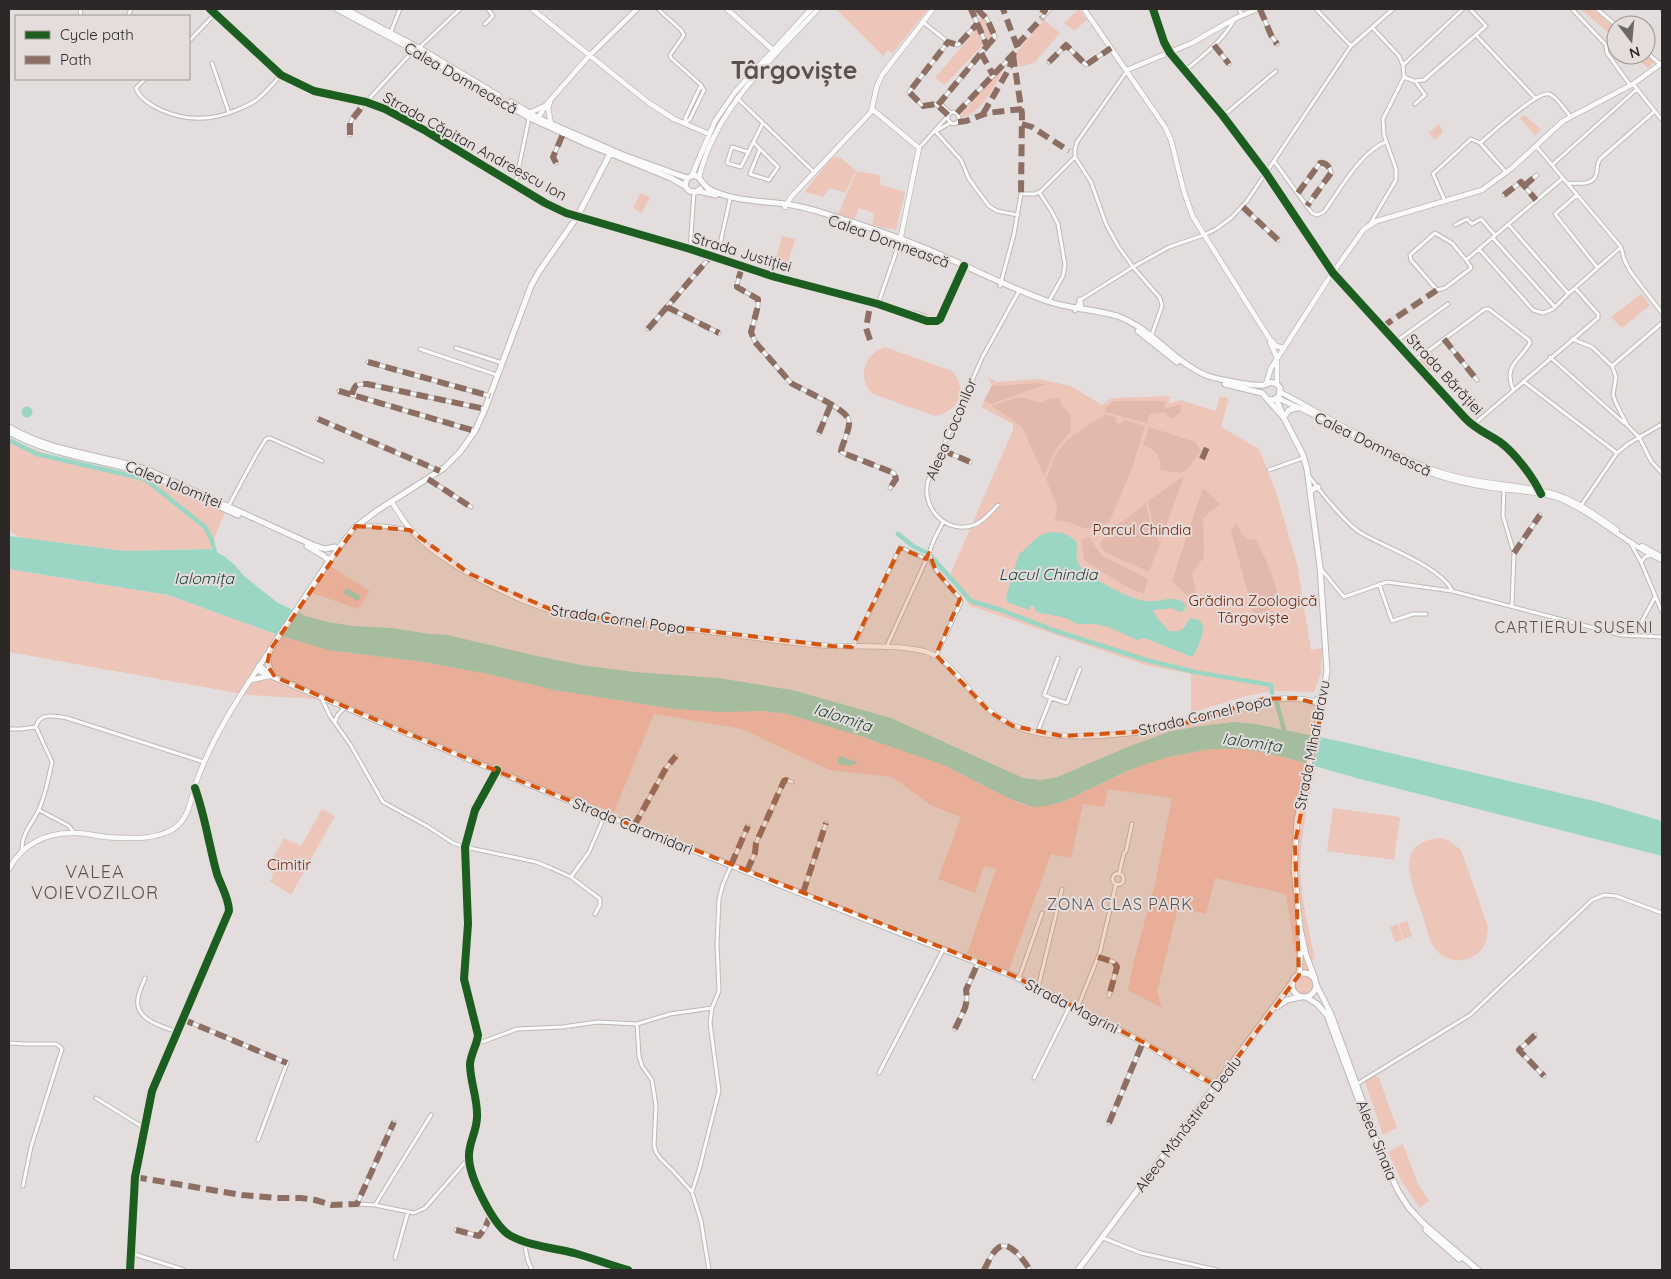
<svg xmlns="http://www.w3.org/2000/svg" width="1671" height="1279" font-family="Quicksand,sans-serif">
<rect width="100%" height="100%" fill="#e3dedd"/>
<!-- green -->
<path fill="#edc5b9" d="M836 9H928L892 54 888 50 883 56Z
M1079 9 1087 20 1074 31 1064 23Z
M1581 9H1593L1616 29V39Z
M982 16 985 19 992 35 945 85 935 78 981 24 979 18Z
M1044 20 1060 33 1035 62 1020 67 1015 54Z
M1634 55H1646L1654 62 1648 68Z
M1008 61C996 82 986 110 962 118V113Z
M1524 115 1541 129 1535 136 1520 118Z
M1439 124 1443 132 1435 140 1429 133Z
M837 157 841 158 856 171 845 193 830 188 823 197 804 192 832 158Z
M857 171 879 175 881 185 905 192 896 230 872 225 874 213 859 208 854 220 838 214Z
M640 193 650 197 642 213 633 208Z
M782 236 795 239 788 262 776 259Z
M1641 294 1650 305 1622 328 1611 317Z
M885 347 952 371C969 390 958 412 935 416L873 394C857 381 863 353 885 347Z
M1431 351 1439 362 1428 371 1419 360Z
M987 376 996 382 1039 379 1071 386 1102 405 1112 398 1172 396 1169 398V404L1180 400 1216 411 1220 396 1224 398 1226 396 1228 401 1221 427 1259 449 1277 495 1297 564 1311 650 1322 648 1321 673 1314 692 1272 691 1246 696 1191 713V674L1146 665 970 606 949 577 1013 430V424L981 407 992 385Z
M9 437 25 446 58 458 146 478 225 512 210 549 124 551 20 538 9 530Z
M330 566 370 591 358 609 312 593Z
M9 569 168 595 278 635 328 650 423 662 488 674 554 690 674 709 762 711 787 714 857 735 944 765 1021 804 1047 806 1065 801 1130 770 1164 758 1209 749H1245L1280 756 1316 767C1308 801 1298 846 1301 881 1303 907 1310 934 1315 960L1306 957 1309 970H1301L1302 955 1295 953 1286 894 1215 878 1206 914 1178 908 1157 992 1162 1008 1128 990 1134 960 1155 884 1172 798 1108 789 1104 807 1083 804 1071 858 1051 854 1009 970 967 954 996 869 984 866 975 893 938 879 961 817 932 806 892 777 829 770 742 729 654 714 614 812 501 775 331 700 248 695 9 652Z
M1333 808 1400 817 1394 860 1327 851Z
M322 809 335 816 291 895 270 881 274 874 267 869 284 838 301 846Z
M1440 838 1448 840 1461 850 1488 927C1487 934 1487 940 1484 946 1475 962 1450 965 1438 952 1428 942 1426 925 1422 913 1412 884 1392 842 1440 838Z
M1407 921 1412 936 1404 939 1399 924Z
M1398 924 1403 939 1395 942 1390 927Z
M1295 985a9 9 0 1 1 18 0a9 9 0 1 1-18 0Z
M1375 1076 1379 1078 1397 1128 1383 1135 1365 1082Z
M1403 1144 1418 1184 1429 1201 1420 1208 1402 1182 1388 1152Z"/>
<!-- forest -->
<path fill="#e3b9ad" d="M1035 383 1046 384 992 404 984 401 992 385 1002 386Z
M1018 397 1043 403 1047 399 1059 398 1061 404 1071 416 1070 424 1071 431 1055 451 1044 476 1022 427 1013 420 992 406Z
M1114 401H1165V409L1181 404 1180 413 1171 419 1164 412 1150 414 1147 423 1105 412V408Z
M1105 415 1116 417 1115 421 1118 424H1121L1125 420 1145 426 1132 468 1109 523 1086 529 1069 522 1054 520 1056 517 1057 506 1046 479C1050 470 1053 458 1059 450 1069 435 1089 425 1105 415Z
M1149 427 1195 442 1201 451 1190 466 1182 473 1160 470C1162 457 1155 449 1143 445Z
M1184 476 1161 540 1153 525 1148 501Z
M1203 488 1220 504 1203 518 1204 557 1192 574 1199 607 1172 581Z
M1146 503 1151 527 1160 543 1149 572 1107 553 1101 548 1100 544 1111 527 1125 520Z
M1237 523 1241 533 1249 540 1255 539C1261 548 1265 558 1269 568 1277 588 1286 604 1259 614L1253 612 1231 531Z
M1089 537 1102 556 1148 579 1144 594 1125 586 1088 563 1084 559 1081 540Z"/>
<!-- water -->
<path fill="#9ad6c3" d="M21.5 412a5.5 5.5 0 1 1 11 0a5.5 5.5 0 1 1-11 0Z
M1051 532C1063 532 1069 534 1077 543 1077 551 1075 559 1080 566 1089 578 1130 599 1145 601 1160 603 1175 593 1186 605L1184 611 1180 612 1172 608 1154 610V612L1157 618 1169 631C1182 633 1184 628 1190 618L1199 620C1201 623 1203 624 1203 627 1204 633 1196 653 1192 657L1144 638 1137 640 1109 627 1094 624H1077L1066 618 1036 612 1034 606H1031L1029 610 1007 602 1006 597 1019 554C1031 546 1034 535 1051 532Z
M9 536 124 551 210 549 224 556 235 565 244 576 278 603 306 616 328 622 353 626 392 628 429 634 447 635 537 656 581 665 634 672 718 678 792 690 891 718 1023 778 1040 780 1055 778 1125 748 1171 731 1208 725 1234 722 1256 724 1348 743 1598 802 1662 821V856L1360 779 1280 756 1245 749H1209L1164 758 1129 770 1065 801 1047 806 1033 807 1010 799 944 765 857 735 787 714 762 711 720 712 674 709 554 690 488 674 423 662 328 650 278 635 168 595 9 569Z
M346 588 361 596 358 601 343 593Z
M840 756 857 762V763L850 766 839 764 837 762Z"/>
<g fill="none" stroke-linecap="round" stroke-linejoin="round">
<!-- canal -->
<path stroke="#9ad6c3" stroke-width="4.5" d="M9 440 37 454 145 479 205 527 211 538 216 556
M898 534 913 546 925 552
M931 556 971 601 1001 610 1053 630 1146 660 1195 672 1271 685 1272 693
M1276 700 1285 734"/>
<defs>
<path id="street" d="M80 9 81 16
M210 9 281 75 314 91 366 102 385 109 426 131 545 203 566 213 690 249 775 277 878 304 927 321H937L940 319 964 266
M658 9 681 30 684 35 670 55 671 58 700 84 704 90 690 119 685 123
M977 9 987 19 995 37 987 46
M1239 9 1242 15
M1260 9 1271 35 1277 44
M1316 9 1351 46
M1572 9 1606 45 1607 53 1630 85
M1597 9 1616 25
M1662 9V10
M128 16 131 9
M1042 18 1050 9
M923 22 948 42
M485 24 493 16 488 9
M390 34 400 9
M1476 35 1535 98
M189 41 215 14
M1214 45 1229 64
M1646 52 1660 64
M1049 62 1066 45 1086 65 1111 48
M212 63 229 113
M1403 65 1463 9
M1185 71C1202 56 1223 41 1234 20
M1404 77 1414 81 1424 80 1486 26 1470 9
M145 79 136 88C139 98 152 106 161 110 188 122 213 121 239 109 246 106 254 103 259 98 267 91 274 83 281 75
M1415 81 1425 95 1415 104
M1633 84 1662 120
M737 98 814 172
M940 103 950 113 954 112 957 113 959 118 958 122C954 125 950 124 948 119V115L936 104 923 106 909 92 948 42 958 45 977 24
M938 105 987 46 971 9
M957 113 1013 55
M1223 116 1276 71
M685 123V119L701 85
M938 130 950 123
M936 132 961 160 969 179 989 206 997 211 1018 215
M350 135 349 126 354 115 414 50 419 48 460 9
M753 142 778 167 769 180 750 174 760 149
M1480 143C1491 134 1537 91 1549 94 1555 95 1566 111 1570 116
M1536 146 1621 247 1624 259 1630 271 1662 313
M919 148 947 117
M748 152 732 147 727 163 741 167 763 123
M1075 157 1091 182 1106 224 1118 246 1133 267 1160 298 1162 306 1151 337
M1075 157V149L1077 142 1127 71
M1274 161 1312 213 1317 215 1324 212C1339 191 1362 150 1386 142
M556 163 553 157 563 134
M1552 165 1637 89
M1567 183C1576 183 1593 186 1596 175 1598 169 1596 165 1600 159L1655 111
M515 186 529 118
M1524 186 1537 175
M1039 192 1052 212 1058 224 1065 265 1063 276 1049 301
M1298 193 1320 163C1325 162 1331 168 1331 173L1307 206
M1504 195 1521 182 1536 200
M1577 195 1555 214 1597 267
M1445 201 1433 174 1471 139 1480 143 1506 172
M1243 207 1278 240
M1370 224 1396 180V169L1384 135 1383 119 1404 77 1403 65 1399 56 1372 27
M1508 224 1567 292 1569 293 1575 288
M1455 225 1467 219 1472 224 1481 219 1495 235
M1493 238 1555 307
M690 249 694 192
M1479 249 1533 310 1543 313 1553 309 1569 293
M717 258 730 199
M1466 260 1471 267 1470 269 1445 288 1437 290 1411 260 1410 255 1435 233 1452 243 1466 260 1563 178
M742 267 737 284V287L758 299V306L751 332 755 342 791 383C802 390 848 409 849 421 850 430 843 442 841 451L843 453 894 473 896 479 890 488
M1333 273 1465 418C1476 429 1491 435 1503 445 1518 457 1529 475 1539 490
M1000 286 1014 234 1021 194H1035L1041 191 1075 157
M878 304 900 241
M667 307 719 333
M900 311C910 311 925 314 933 321
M1075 311 1080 300 1133 267 1169 247 1204 235 1216 229 1231 218 1247 201 1351 46 1393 9
M648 329 711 256
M1444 339 1477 380
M1572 339 1592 347 1612 366 1616 377 1613 395 1616 403 1627 425 1639 437 1651 461 1662 473
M1395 342 1448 304
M456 348 502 363
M420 349 497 375
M983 356 1019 291
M1550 357 1624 423
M982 358 928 481C921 508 946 535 974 525 983 522 991 512 998 505
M368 362 490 396
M1413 362 1485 309H1489L1529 340 1530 343C1520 360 1503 366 1513 389
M1612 366 1662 323
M1523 381 1617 453
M339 391 475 431
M352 395C354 384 357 384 367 384L485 409
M318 419 439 471
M1473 425 1598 318V314L1575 288 1621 247
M819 433 831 404
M942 450 970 462
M1269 470 1303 458
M1309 476C1319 490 1347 525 1361 533 1386 548 1438 565 1452 590
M428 479 471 507
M1504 486 1503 516 1514 553 1512 605
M228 507 256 455 266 439 270 438 322 461
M1580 507 1617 453 1628 444 1662 424
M359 526H384L410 530
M1631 544 1641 562 1662 612
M1514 553 1540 515
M1641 562 1645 557 1651 555
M1321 569 1344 597 1387 582 1452 591 1621 635 1662 637
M1379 584 1392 621 1413 614H1426
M1634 636 1655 597
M853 647 900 548H902L926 559
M886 648 927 558
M936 656 961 602 959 597C950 587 927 565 930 551 932 541 939 531 943 522
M321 697 330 716 350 744 383 802 427 826 453 843 465 847 536 862 551 868 571 877 600 899V905L595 914
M1051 698 1044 695 1058 658
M335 722 337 716 345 707
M9 729H21L36 727
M1037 733 1051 698 1067 703 1080 669
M496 771 475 810 465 847 468 924 464 979 478 1035C477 1045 471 1053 470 1064 470 1082 478 1099 477 1117 477 1131 468 1144 469 1157 469 1177 494 1227 511 1236 530 1246 553 1248 574 1253 592 1258 610 1265 628 1270
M39 810 69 826 74 833
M634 826 666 768 676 756
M22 850C21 833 34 822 40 807 46 792 49 777 52 762L36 727C39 712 55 716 67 718L204 762
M747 871 755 853 756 843 784 781 786 780 792 782
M1112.5 879a5.5 5.5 0 1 1 11 0a5.5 5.5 0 1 1-11 0Z
M1119 874 1124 853 1126 851 1132 824
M571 877 589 852 605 815
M803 893 826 823
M1098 957 1114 962 1117 967 1109 996
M145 978C143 984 139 991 138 998 134 1020 162 1026 177 1032
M1019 978 1042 913
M1038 988 1062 889
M1077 1009 1100 952 1116 884
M182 1019 287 1063 258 1140
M637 1024 639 1056 642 1066 652 1080 656 1106 654 1145 656 1152 660 1158 674 1172 692 1192 701 1221 709 1270
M955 1029 965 1008 967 999 966 990 978 963
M1535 1035 1519 1050 1544 1076
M9 1043 25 1044H55L58 1045 62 1049 31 1147 23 1186
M477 1044 517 1029 562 1027 598 1022 637 1024 670 1014 712 1008
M879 1073 943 950
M1034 1078 1070 1006
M1357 1084 1470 1015 1592 900 1604 895 1616 896 1662 913
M96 1098 144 1128
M394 1122 357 1204 375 1205 414 1213 425 1208 468 1159
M1109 1123 1143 1042
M692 1192 699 1170 719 1091 710 1023 712 1008 719 991 717 944 719 899 723 884 748 826
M375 1205 431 1115
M456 1230 479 1236 485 1228 491 1214
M1103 1238 1141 1253 1217 1270
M524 1242 528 1261 532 1270
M131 1253 184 1270
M395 1258 408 1212
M130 1270 135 1177 152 1091 229 911C229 898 221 886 217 873 209 845 205 816 195 789
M984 1270C988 1263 991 1254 997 1249 1008 1237 1025 1262 1030 1270"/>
<path id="secondary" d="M532 9 649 103 674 119 709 134
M727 9 774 51
M1084 9 1165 127 1171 140 1184 192 1193 217 1269 338 1276 346 1284 348
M1153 9 1164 42 1170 53 1223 116 1266 173 1333 273
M1127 70 1192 43 1234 19 1257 9
M550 102 548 108 551 124
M872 109 919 148 900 241
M529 113 545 106
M536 121 546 105 589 56 637 9
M692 175 715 121 735 92 811 9
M699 178C715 108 771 60 818 9
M785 207 791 197 871 112 877 86 882 75 933 9
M1270 342 1277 358V384
M1266 384 1271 368 1327 281 1364 229 1377 221 1482 190 1512 168 1563 121 1633 84 1662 63
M1280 392C1334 420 1385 454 1443 473 1478 485 1516 483 1551 493 1576 500 1596 515 1617 530
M1278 398C1291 405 1305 410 1319 417 1360 438 1400 465 1446 478 1464 483 1483 487 1502 489 1520 491 1540 492 1558 498 1596 513 1625 544 1662 560
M391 501C398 511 403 521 411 530 440 564 526 607 569 615 616 621 664 626 711 632 746 636 781 642 817 645 851 648 895 643 927 652 945 658 956 674 968 688 991 717 1014 731 1051 735 1088 739 1141 734 1177 725 1229 712 1263 690 1319 702
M1642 546 1662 557
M251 680 269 676
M9 869C22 844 47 832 75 833 86 833 96 836 106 837 117 838 128 838 140 838 152 837 166 835 176 827 188 818 191 800 195 786 211 738 240 695 268 653"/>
<path id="primary" d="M337 9 414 50 530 118 587 144 671 178 685 186 689 191 696 192 700 189
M345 9 419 48 499 96
M511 102 538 118 623 155 687 178
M685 186 687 178 695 175C702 179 703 186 711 190 733 201 761 201 785 204 804 206 822 213 840 218 867 227 895 236 922 247 964 264 1004 286 1047 301 1069 309 1094 309 1117 316 1152 328 1174 363 1208 376 1217 379 1256 387 1264 385 1268 384 1269 381 1274 383 1278 384 1278 385 1280 388L1279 396 1273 400 1267 399
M698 191 716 195
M1080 300 1081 309
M1138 331 1177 362
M1225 384 1262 393 1284 418
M1276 398 1284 418 1303 455 1307 469 1320 567 1327 671 1322 703 1297 820 1294 868 1300 928 1306 955 1315 979
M1284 417 1289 410 1297 408
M9 427C52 453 101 454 148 470L313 545 325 549 335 547
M9 432C59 460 115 459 167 482
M1310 492 1313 489 1318 487
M211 503 238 515
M307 546 324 556 327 559H331
M259 666 269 673
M257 670 523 782 900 933 1014 976 1143 1042 1216 1086
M275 677C268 667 266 662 270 650L329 561 354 528 378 510 444 468 460 452 475 431 485 409 531 286 540 270 577 217 612 150
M1320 711 1318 704 1315 702 1322 695
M1292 985a12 12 0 1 1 24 0a12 12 0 1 1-24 0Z
M1299 975 1301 944
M1316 984 1331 1014 1382 1155 1398 1191 1409 1208 1425 1225 1478 1270
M1306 997 1317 1004 1327 1015 1368 1126
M1277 1007 1287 1000 1301 997
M1426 1230 1459 1259
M1078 1270 1293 981"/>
</defs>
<!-- street casing -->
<use href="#street" stroke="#bbb8b6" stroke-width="5"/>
<!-- secondary casing -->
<use href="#secondary" stroke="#bbb8b6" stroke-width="6"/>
<!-- primary casing -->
<use href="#primary" stroke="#bbb8b6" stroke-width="7"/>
<!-- street -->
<use href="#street" stroke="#fbfafa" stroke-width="3"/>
<!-- secondary -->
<use href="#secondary" stroke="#fbfafa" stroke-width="4.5"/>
<!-- primary -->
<use href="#primary" stroke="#fbfafa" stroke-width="5"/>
<!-- quiet -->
<path stroke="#8d6e63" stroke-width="6" stroke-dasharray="12 6" stroke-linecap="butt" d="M977 9 987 19 995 37 987 46
M1041 9 1047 13
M1260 9 1271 35 1277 44
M1017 45 1042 18
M1214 45 1229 64
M981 53 993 75
M1013 55 1022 114 1021 194
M1049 62 1066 45 1086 65 1111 48
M938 105 987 46 971 9
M957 113 1018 49 1003 9
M983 114 1010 67 1012 57
M948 115 936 104 923 106 909 92 948 42 958 45 977 24
M958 122 966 121 987 113 1022 109
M1022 124 1032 127 1069 151
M350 135V122L366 102
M556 163 553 157 563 134
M1524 186 1537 175
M1298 193 1320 163C1325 162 1331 168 1331 173L1307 206
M1504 195 1521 182 1536 200
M1243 207 1278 240
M742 267 737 284V287L758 299V306L751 332 755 342 791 383C802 390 848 409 849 421 850 430 843 442 841 451L843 453 894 473 896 479 890 488
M667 307 719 333
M1382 327 1437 290
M648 329 711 256
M1444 339 1477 380
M870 340 866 328 870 306
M368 362 490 396
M339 391 475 431
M352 395C354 384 357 384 367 384L485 409
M318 419 440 471
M819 433 831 404
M942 450 970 462
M1202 459 1208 445 1210 446
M428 479 471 507
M1514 553 1540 515
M634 826 666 768 676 756
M731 865 748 826
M747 871 755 853 756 843 784 781 786 780 792 782
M803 893 826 823
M1098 957 1114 962 1117 967 1109 996
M182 1019 287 1063
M955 1029 965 1008 967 999 966 990 978 963
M1535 1035 1519 1050 1544 1076
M1109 1123 1143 1042
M135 1177 242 1195 276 1198H301L315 1200 332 1205 357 1204 394 1122
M456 1230 479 1236 485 1228 491 1214
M984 1270C988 1263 991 1254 997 1249 1008 1237 1025 1262 1030 1270"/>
<defs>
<path id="cycleway" d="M210 9 281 75 314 91 366 102 385 109 426 131 545 203 566 213 690 249 775 277 878 304 927 321H937L940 319 964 266
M1153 9 1164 42 1170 53 1223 116 1266 173 1333 273 1465 418C1475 429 1488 434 1500 442 1515 453 1533 477 1541 494
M497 770 475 810 465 847 468 924 464 979 478 1035C477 1045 471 1053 470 1064 470 1082 478 1099 477 1117 477 1131 468 1144 469 1157 469 1177 494 1227 511 1236 530 1246 553 1248 574 1253 592 1258 610 1265 628 1270
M130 1270 135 1177 152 1091 229 911C229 898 221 886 217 874 209 845 205 816 195 788"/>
</defs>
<!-- cycleway casing -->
<use href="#cycleway" stroke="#e5dddb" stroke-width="11"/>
<!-- cycleway -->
<use href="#cycleway" stroke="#1b5e20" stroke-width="8"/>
</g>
<!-- marked area -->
<path fill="#d5540f" fill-opacity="0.2" stroke="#d5540f" stroke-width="4" stroke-dasharray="10 6" stroke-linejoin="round" d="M356 526 410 530 470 574 559 613 832 646 852 647 900 548 926 559 929 553 936 571 960 599 936 655 990 712 1013 726 1062 736 1134 732 1178 725 1264 699 1296 698 1318 704 1321 713 1295 843 1299 975 1216 1086 1143 1042 1014 976 523 782 275 677 267 665 270 650Z"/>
<g text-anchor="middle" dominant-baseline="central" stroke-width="4" stroke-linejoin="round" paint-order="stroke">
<!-- street labels -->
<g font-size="15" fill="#2b2827" stroke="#e5dddb">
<text transform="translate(461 78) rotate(30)">Calea Domnească</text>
<text transform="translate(475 146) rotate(29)">Strada Căpitan Andreescu Ion</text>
<text transform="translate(889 241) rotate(20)">Calea Domnească</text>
<text transform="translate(742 252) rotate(17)">Strada Justiției</text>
<text transform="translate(1445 374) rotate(47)">Strada Bărăției</text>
<text transform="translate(951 429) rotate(-67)">Aleea Coconilor</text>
<text transform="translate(1373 444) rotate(26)">Calea Domnească</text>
<text transform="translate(174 484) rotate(22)">Calea Ialomiței</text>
<text transform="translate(618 619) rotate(8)">Strada Cornel Popa</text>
<text transform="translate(1205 715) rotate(-13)">Strada Cornel Popa</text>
<text transform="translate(1312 745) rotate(-79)">Strada Mihai Bravu</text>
<text transform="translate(633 826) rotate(22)">Strada Caramidari</text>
<text transform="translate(1072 1006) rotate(27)">Strada Magrini</text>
<text transform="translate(1188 1124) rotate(-53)">Aleea Mănăstirea Dealu</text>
<text transform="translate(1377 1140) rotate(68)">Aleea Sinaia</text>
</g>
<!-- park labels -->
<g font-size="15" fill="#721f00" stroke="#e5dddb">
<text x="1142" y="529">Parcul Chindia</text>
<text x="1253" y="600">Grădina Zoologică<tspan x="1253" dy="17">Târgoviște</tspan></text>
<text x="289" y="864">Cimitir</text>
</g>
<!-- water labels -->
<g font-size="16" font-style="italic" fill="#173f35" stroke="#e5dddb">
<text x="1048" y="574">Lacul Chindia</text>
<text x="204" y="578">Ialomița</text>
<text transform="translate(843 717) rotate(18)">Ialomița</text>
<text transform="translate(1252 742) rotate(8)">Ialomița</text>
</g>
<!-- neighbourhood labels -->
<g font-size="16" letter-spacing="1" fill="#585250" stroke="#e5dddb">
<text x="1574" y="627">CARTIERUL SUSENI</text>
<text x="1120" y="904">ZONA CLAS PARK</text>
</g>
<!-- quarter labels -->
<g font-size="18" letter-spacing="1" fill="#585250" stroke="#e5dddb">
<text x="95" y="871">VALEA<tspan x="95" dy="21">VOIEVOZILOR</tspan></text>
</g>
<!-- town labels -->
<g font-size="25" font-weight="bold" fill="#585250" stroke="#e5dddb">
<text x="794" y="69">Târgoviște</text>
</g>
</g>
<!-- border -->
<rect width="1671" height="1279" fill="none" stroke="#2b2827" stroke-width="20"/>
<!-- legend -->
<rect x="15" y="15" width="175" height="65" fill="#e5dddb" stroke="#9b9593"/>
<rect x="25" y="31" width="25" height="8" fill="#1b5e20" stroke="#9b9593"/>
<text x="60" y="40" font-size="15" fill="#2b2827">Cycle path</text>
<rect x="25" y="56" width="25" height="8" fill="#8d6e63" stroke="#9b9593"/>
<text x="60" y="65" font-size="15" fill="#2b2827">Path</text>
<!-- north arrow -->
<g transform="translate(1631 40) rotate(164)"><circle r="24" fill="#e5dddb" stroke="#9b9593"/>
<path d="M0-4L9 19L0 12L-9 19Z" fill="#6b6867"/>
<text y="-8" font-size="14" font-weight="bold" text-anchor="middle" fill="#2b2827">N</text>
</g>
</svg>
